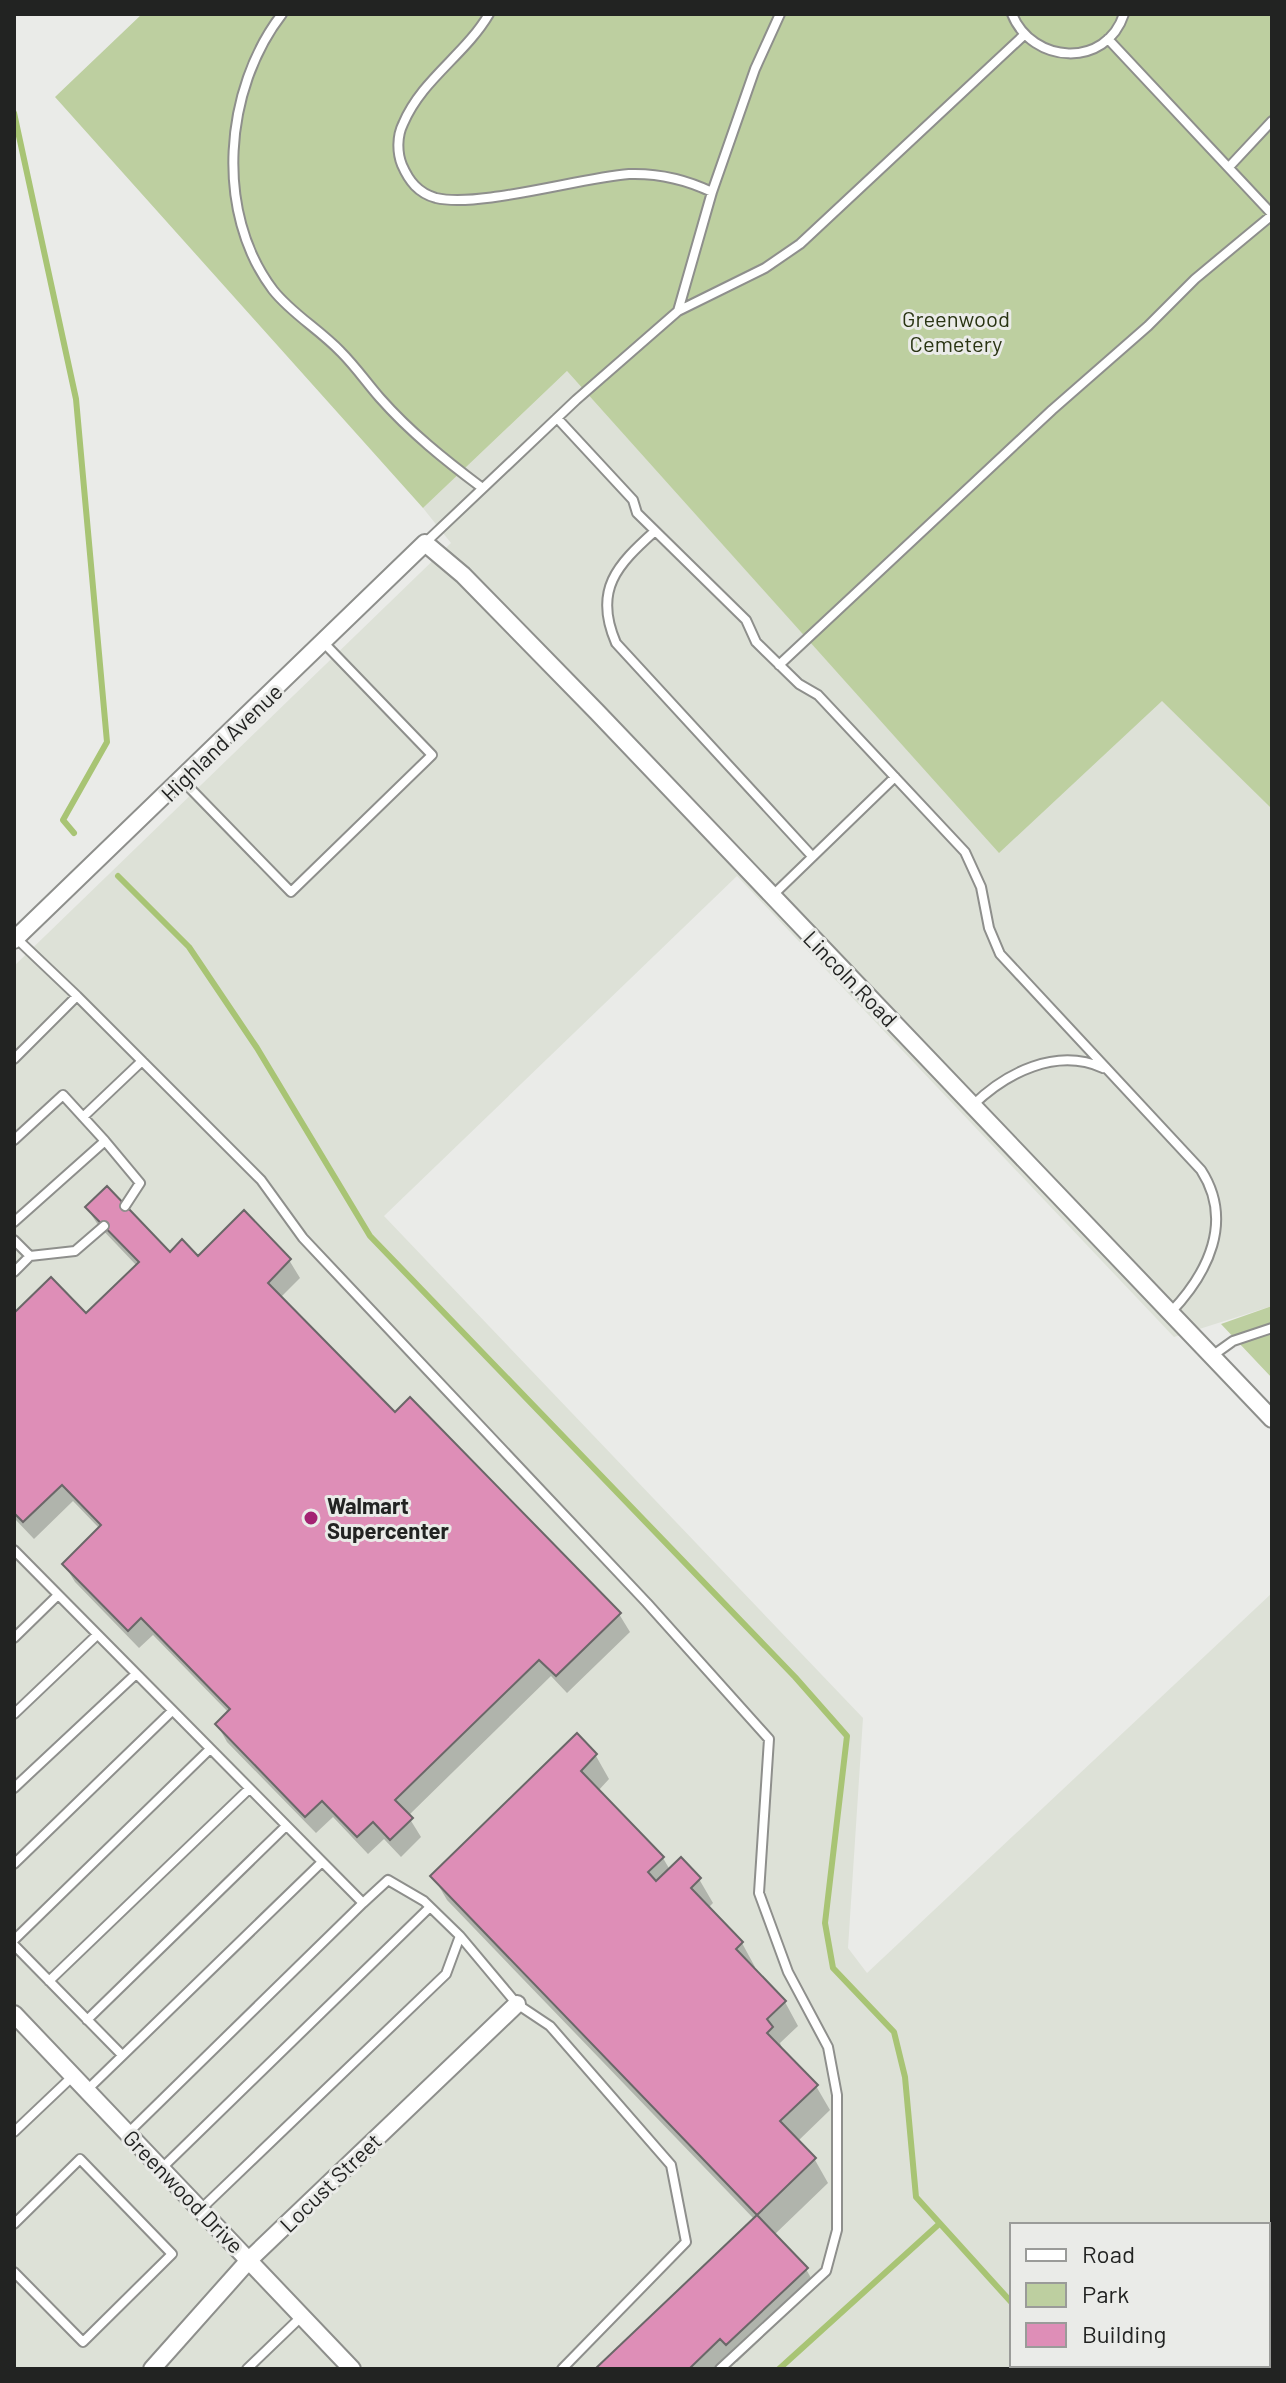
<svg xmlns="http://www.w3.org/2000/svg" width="1286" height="2383" font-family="Barlow,sans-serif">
<rect width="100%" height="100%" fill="#eaebe8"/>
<!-- built -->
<path fill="#dde1d7" d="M567 371 999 852 1162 700 1272 809V1306L1174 1337 737 876 384 1216 863 1718 848 1948 867 1973 1272 1593V2301L1268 2303V2225H1012V2365H1147L1141 2369H14V966L451 543 423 508Z"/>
<!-- green -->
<path fill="#bdcfa0" d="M142 14H1272V809L1162 701 999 853 567 371 423 508 55 97Z
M1272 1306V1378L1221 1324Z"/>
<!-- shadow -->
<path fill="#0003" d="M87 1208 171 1255 289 1260 300 1278 280 1298 394 1415 619 1614 630 1632 567 1693 551 1676 408 1816 421 1837 401 1857 384 1839 368 1854 333 1817 316 1833 227 1742 217 1724 229 1713 153 1635 139 1648 75 1582 64 1564 100 1529 73 1501 34 1539 14 1518V1316H86L137 1266 98 1225Z
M596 1756 609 1779 598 1791 663 1858 670 1870 699 1879 713 1903 708 1908 742 1943 755 1967 753 1969 785 2002 798 2026 780 2043 784 2053 816 2086 830 2110 797 2142 815 2160 828 2183 774 2235 806 2269 816 2287 737 2362 731 2356 718 2369H598L755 2220 447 1900 433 1876Z"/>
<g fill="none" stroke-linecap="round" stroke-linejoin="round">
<!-- stream -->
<path stroke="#a8c474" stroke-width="6" d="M14 113 76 399 107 742 63 820 74 833
M118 876 189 947 257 1048 370 1236 795 1677 847 1736 825 1923 833 1968 894 2032 905 2077 916 2197 1012 2303
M1070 2365 1074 2369
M779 2369 938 2225"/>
</g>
<!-- building -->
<path fill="#de8eb7" stroke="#6a6768" stroke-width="2" d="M107 1186 170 1252 182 1239 198 1256 244 1210 291 1259 268 1283 395 1412 410 1397 621 1613 556 1676 539 1660 395 1800 413 1818 390 1840 373 1822 357 1837 322 1801 305 1817 215 1724 230 1709 141 1618 128 1631 62 1564 101 1525 62 1485 23 1522 14 1513V1313L51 1277 86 1313 139 1262 85 1207Z
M577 1733 597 1754 581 1771 664 1857 648 1872 656 1881 681 1857 701 1878 691 1888 743 1942 736 1949 786 2001 767 2019 773 2027 767 2033 818 2085 780 2121 816 2158 757 2215 430 1876Z
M757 2215 808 2268 726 2345 720 2339 689 2369H595Z"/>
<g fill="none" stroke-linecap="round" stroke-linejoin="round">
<defs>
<path id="lane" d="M282 14C224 89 214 212 273 290 292 314 319 329 341 352 355 366 367 383 380 398 410 432 445 460 481 487
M489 14C465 55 422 79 403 124 397 136 397 153 402 165 409 181 418 193 436 198 479 208 579 178 629 174 658 173 687 180 712 192
M1012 14C1032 64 1106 69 1124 14
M1108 39 1272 214
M1229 167 1272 121
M678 311 765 268 800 244 1024 35
M557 418 633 500 637 513 746 620 756 642 799 684 818 695 965 852 981 887 989 928 1000 954 1201 1170C1234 1221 1208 1273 1171 1312
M655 531C617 565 593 590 616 643L811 855
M425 543 576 400 678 311 712 192 755 69 780 14
M779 665 1052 410 1148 326 1195 279 1272 215
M182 780 291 892 432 755 323 642
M772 896 895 777
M77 996 261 1180 303 1238 647 1603 769 1739 759 1893 788 1972 828 2047 837 2095V2230L826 2271 720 2369
M14 1059 77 996 16 938
M973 1105C1006 1073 1056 1047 1103 1068
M83 1117 142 1061
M14 1140 63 1095 105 1141 14 1222
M105 1141 140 1183 125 1206
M14 1240 30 1256 14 1272
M30 1256 75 1251 104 1226
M1212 1356 1233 1341 1272 1328
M14 1550 363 1903 388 1880 424 1901 460 1936 446 1974 201 2209
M14 1638 58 1595
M14 1714 97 1635
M14 1788 136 1674
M14 1864 172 1711
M460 1936 517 2004 550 2026 671 2165 686 2242 562 2369
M14 1940 210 1749
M14 1945 122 2055
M49 1981 249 1789
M87 2020 286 1826
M87 2090 322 1862
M14 2132 73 2076
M128 2133 363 1903
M162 2168 430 1907
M14 2224 80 2159 172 2254 83 2342 14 2272
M247 2369 302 2316"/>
<path id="street" d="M14 940 425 543 463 575 597 712 1272 1419
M14 2014 352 2369
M152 2369 250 2259 517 2004"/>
<path id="secondary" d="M1268 2286 1272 2284
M1122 2369 1127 2365"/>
</defs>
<!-- lane casing -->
<use href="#lane" stroke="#8e8f8c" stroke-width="12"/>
<!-- street casing -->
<use href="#street" stroke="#8e8f8c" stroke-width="20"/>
<!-- secondary casing -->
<use href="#secondary" stroke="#8e8f8c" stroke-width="28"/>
<!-- lane -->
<use href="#lane" stroke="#fff" stroke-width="8"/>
<!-- street -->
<use href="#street" stroke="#fff" stroke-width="16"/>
<!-- secondary -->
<use href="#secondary" stroke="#fff" stroke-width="24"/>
</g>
<!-- markers -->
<circle fill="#a32272" stroke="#eaebe8" stroke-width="3" cx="311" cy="1518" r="8"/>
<g text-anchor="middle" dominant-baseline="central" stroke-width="6" stroke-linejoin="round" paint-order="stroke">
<!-- park labels -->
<g font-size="22" fill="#293413" stroke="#eaebe8">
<text x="956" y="318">Greenwood<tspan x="956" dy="25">Cemetery</tspan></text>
</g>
<!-- street labels -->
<g font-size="22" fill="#222322" stroke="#eaebe8">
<text transform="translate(221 742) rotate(-44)">Highland Avenue</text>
<text transform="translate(851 978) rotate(46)">Lincoln Road</text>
<text transform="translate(330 2182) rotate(-44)">Locust Street</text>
<text transform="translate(184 2191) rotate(46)">Greenwood Drive</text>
</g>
<!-- poi labels -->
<g font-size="22" font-weight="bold" fill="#222322" stroke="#eaebe8" text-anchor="start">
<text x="327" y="1505">Walmart<tspan x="327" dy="25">Supercenter</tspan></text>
</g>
</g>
<!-- border -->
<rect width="1286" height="2383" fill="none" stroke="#222322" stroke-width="32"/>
<!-- legend -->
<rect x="1010" y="2223" width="260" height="144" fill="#eaebe8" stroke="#9a9b99" stroke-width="2"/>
<rect x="1026" y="2249" width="40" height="12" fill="#ffffff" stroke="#9a9b99" stroke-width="2"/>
<text x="1082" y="2263" font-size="24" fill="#222322">Road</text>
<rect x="1026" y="2283" width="40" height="24" fill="#bdcfa0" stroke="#9a9b99" stroke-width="2"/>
<text x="1082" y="2303" font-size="24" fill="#222322">Park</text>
<rect x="1026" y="2323" width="40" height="24" fill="#de8eb7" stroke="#9a9b99" stroke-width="2"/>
<text x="1082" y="2343" font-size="24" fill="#222322">Building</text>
</svg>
